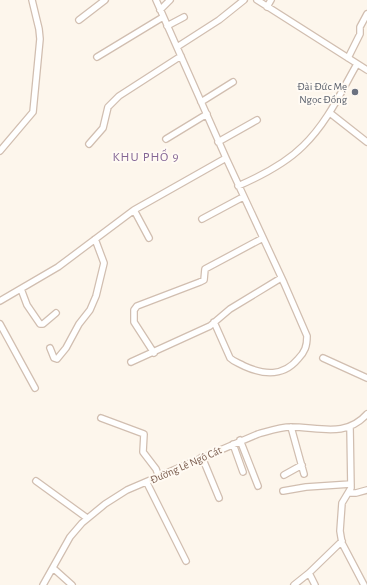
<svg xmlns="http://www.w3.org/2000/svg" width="367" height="585" font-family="'Alegreya Sans',sans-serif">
<rect width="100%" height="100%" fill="#fdf6ec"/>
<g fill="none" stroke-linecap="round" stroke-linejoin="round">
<defs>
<path id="minor" d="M156 0 226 158 284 283 307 336C307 346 305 352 298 359 283 377 264 375 244 366 239 363 234 362 230 358L214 322
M257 0 367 70
M267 7 271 0
M160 10 170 0
M79 20 105 0
M167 26 184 17
M177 47 219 20 244 0
M97 57 163 17
M348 58 360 34V27L367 14
M201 102 233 82
M330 113 367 142
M166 139 207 114
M218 142 257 120
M89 144 103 128 108 107 119 96 181 56
M0 151 33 112 40 39 39 29 32 0
M238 186C261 176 285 164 303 146 327 123 341 92 357 64
M134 210 149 238
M202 219 243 197
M21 289 27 305 40 324H43L56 313
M0 301 58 267 134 210 226 158
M0 324 35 388
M50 348 54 358 57 359 66 348 79 324 90 310 96 296 104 263 95 239
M154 353 134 322V310L137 306 200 282 204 280 205 269 263 238
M323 358 367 378
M131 362 210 326 230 309 281 278
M101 418 144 434 143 452 156 469 159 477
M291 427 304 474
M350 427 351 488 342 503 340 531 342 543 364 585
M240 440 258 486
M233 444 243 472
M202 457 219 498
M284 475 302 465
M36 481 87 518
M147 483 186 561
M283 491 306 487 351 484
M350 493H356L367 490
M53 568 72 585
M309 573 315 585
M43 585 70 537 82 523 105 504 127 490 258 434C269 431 280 427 291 427 319 427 346 438 367 414
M294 585 309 573 342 541"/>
</defs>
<!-- minor casing -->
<use href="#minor" stroke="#d1beb0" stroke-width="8"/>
<!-- minor -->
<use href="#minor" stroke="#fff" stroke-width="5.5"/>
</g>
<!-- markers -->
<circle fill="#6b7280" stroke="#fffaf3" stroke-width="1.5" cx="355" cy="92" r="4"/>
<g text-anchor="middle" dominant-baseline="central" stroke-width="4" stroke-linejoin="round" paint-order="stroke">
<!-- worship labels -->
<g font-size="11" fill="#5b616d" stroke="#fffaf3" text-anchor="end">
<text x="347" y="86">Đài Đức Mẹ<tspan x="347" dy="13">Ngọc Đồng</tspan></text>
</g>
<!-- street labels -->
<g font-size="11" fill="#7a5c4d" stroke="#fffaf3">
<text transform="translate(186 465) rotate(-24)">Đường Lê Ngô Cát</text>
</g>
<!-- quarter labels -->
<g font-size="13" letter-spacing="1" fill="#846695" stroke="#fffaf3">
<text x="146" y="157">KHU PHỐ 9</text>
</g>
</g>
</svg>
